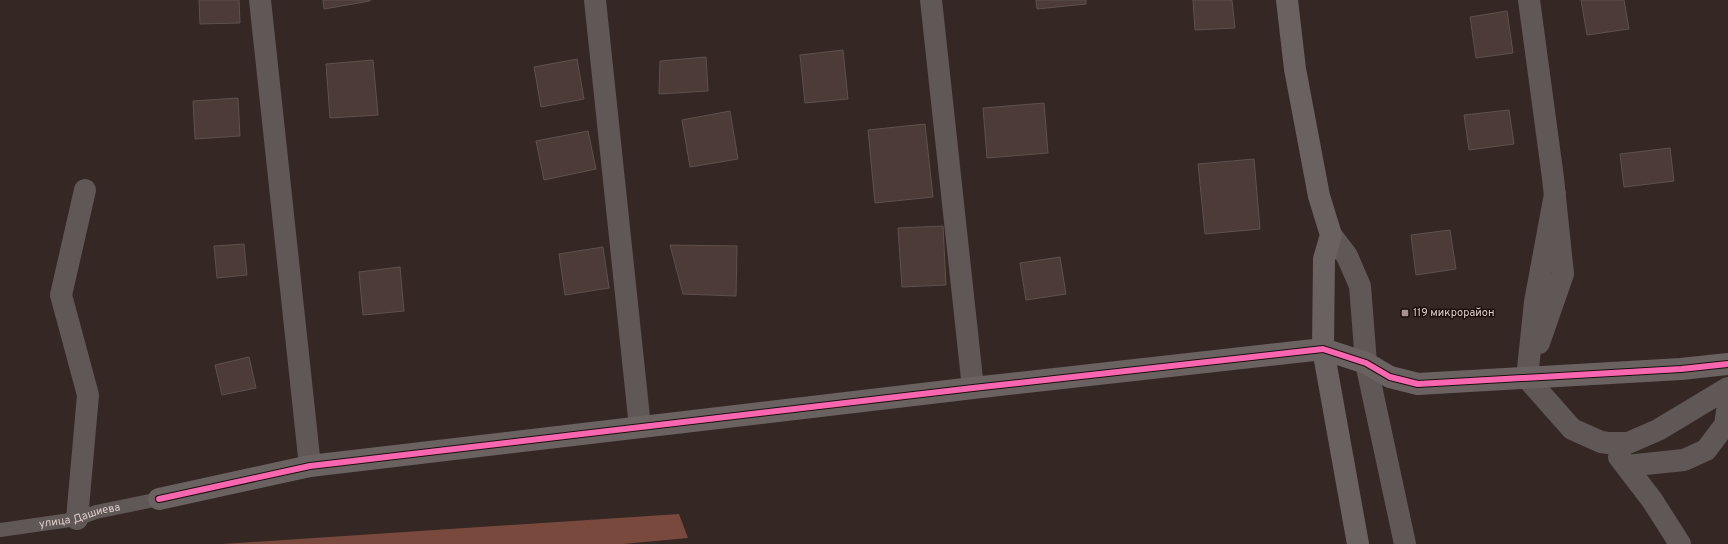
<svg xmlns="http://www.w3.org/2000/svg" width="1728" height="544" font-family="Overpass,sans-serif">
<rect width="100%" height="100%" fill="#352723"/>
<!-- forest -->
<path fill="#79493d" d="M679 514 688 538 623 544H222Z"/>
<!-- building -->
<path fill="#4c3b36" stroke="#5e514e" d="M199 0H239L240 23 200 24Z
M323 0H370V1L324 9Z
M1036 0H1086V4L1037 9Z
M1193 0H1232L1235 28 1195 30Z
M1581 0H1624L1629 29 1587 35Z
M1507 11 1513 53 1476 58 1470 17Z
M843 50 848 99 805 103 800 55Z
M706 57 708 91 659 94 660 61Z
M577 59 584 99 541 107 534 67Z
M373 60 378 115 330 118 326 64Z
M238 98 240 136 195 139 193 101Z
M1044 103 1048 153 987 158 983 108Z
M1509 110 1514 144 1469 150 1464 115Z
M730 111 738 159 690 167 682 120Z
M925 124 933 197 875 203 868 130Z
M588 131 596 169 544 180 536 141Z
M1670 148 1674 181 1624 187 1620 154Z
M1254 159 1260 229 1205 234 1198 164Z
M943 226 946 285 902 287 898 228Z
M1450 230 1456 269 1416 275 1411 235Z
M244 244 247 275 217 278 214 246Z
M670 245 737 246 736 296 683 294Z
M603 247 609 288 565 295 559 254Z
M1060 257 1066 294 1026 300 1020 263Z
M400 267 404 311 363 315 359 272Z
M249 357 256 388 222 395 215 365Z"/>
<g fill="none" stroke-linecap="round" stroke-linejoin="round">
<!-- lane -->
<path stroke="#5f5857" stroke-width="14" id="s1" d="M0 530 77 519 96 512 159 499"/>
<!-- street -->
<path stroke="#5f5857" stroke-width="22" d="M260 0 310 466
M595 0 640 427
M931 0 973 388
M1529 0 1553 178 1563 274 1539 343
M1555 194 1535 302 1527 378 1572 429 1601 442 1608 443H1628L1658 430 1728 388
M1331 235 1347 256 1360 286 1366 363 1405 544
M1619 457 1652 500 1680 544
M1626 466 1684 460 1706 450 1725 425 1728 405
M77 519 88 395 61 295 85 190"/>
<!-- secondary -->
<path stroke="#6a6261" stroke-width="22" d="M1287 0 1295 69 1319 196 1331 235 1324 259 1323 349 1358 544
M159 499 310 466 973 388 1323 349 1366 363 1390 377 1418 384 1681 369 1728 364"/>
<defs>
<path id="cycleway" d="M159 499 310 466 973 388 1323 349 1366 363 1390 377 1418 384 1681 369 1728 364"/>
</defs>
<!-- cycleway casing -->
<use href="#cycleway" stroke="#1b0f0d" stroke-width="8"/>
<!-- cycleway -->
<use href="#cycleway" stroke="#f766af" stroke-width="6"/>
</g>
<!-- markers -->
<rect fill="#a4938f" stroke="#1b0f0d" stroke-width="1.5" x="1401" y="309" width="8" height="8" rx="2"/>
<g text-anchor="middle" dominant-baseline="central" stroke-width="3" stroke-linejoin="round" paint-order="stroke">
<!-- poi labels -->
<g font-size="11" fill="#dfcdc9" stroke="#1b0f0d" text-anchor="start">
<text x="1413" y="313">119 микрорайон</text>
</g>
<!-- street labels -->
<g font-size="11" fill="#dfcdc9" stroke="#1b0f0d">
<text stroke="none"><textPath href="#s1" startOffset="81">улица Дашиева</textPath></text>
</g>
</g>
</svg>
